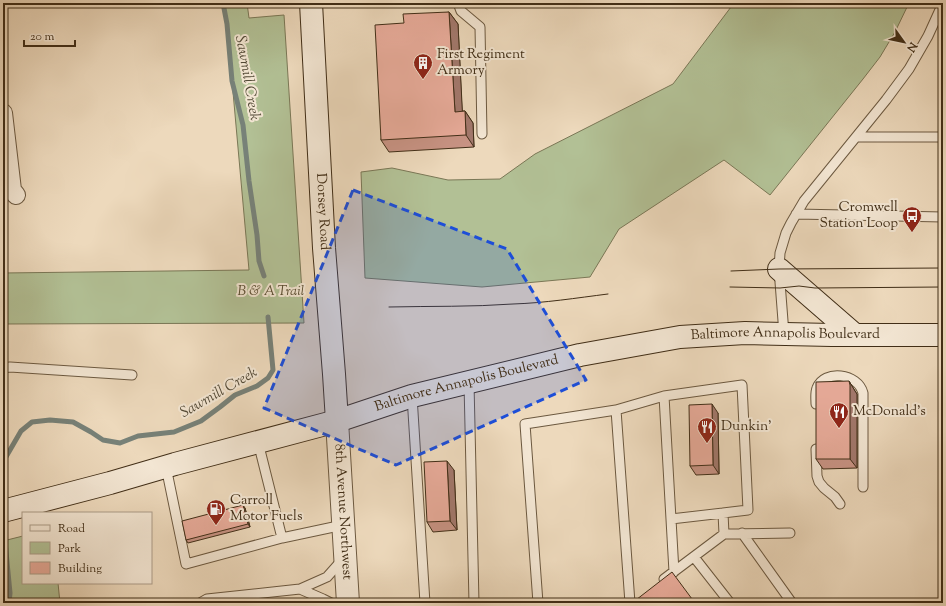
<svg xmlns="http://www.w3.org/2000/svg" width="946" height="606" font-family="'Sorts Mill Goudy',serif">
<rect width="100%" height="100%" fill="#edd9bc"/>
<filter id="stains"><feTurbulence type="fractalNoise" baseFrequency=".005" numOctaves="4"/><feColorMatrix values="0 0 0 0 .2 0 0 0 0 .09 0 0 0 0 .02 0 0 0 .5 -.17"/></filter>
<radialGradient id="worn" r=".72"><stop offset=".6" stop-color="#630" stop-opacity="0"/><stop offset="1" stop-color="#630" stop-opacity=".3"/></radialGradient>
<!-- green -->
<path fill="#b2c095" stroke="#7a7756" d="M225 3H247L249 18 284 15 304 323 3 324V273L249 270Z
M734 3H909L895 32 880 57 863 79 770 195 724 160 619 229 590 277 482 287 365 278 361 172 392 168 448 180 500 179 535 154 673 84Z
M23 536V583H58L60 603H3V541Z"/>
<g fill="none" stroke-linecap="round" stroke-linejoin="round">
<!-- stream -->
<path stroke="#778178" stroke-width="5" d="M223 3 227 24 232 81 243 125 249 181 257 235 259 261 264 276
M3 462 21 431 32 422 50 420 73 422 91 432 103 440 120 443 138 436 174 432 201 421 220 407 235 395 257 386 268 378 273 370 268 317
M4 531 10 593 9 603"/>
<defs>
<path id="service" d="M458 3 461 11 480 27 482 134
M856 137H943
M796 214 943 217
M784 334 779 269 780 253 786 233 791 223 804 201 886 100 909 69 928 36 943 3
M3 368 10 367 132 375
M469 383 474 603
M412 396 425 603
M816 404C816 399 815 393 817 388 824 369 858 373 863 393V487
M616 410 664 396
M258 442 282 538
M816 449 817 476 819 482 824 488 835 497 840 504
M166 467 186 564 282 538 343 525
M671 519 723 513
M742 533 792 603
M724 534 790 533
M694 557 730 603
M664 579C684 564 704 549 724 534L723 513 748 510 742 385 664 396 674 572
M200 603 207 599 300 589
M331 603 323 599 300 589 327 577 343 559
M538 603 525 424 616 410 630 603"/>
<path id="minor" d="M3 113 12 190 16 195"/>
<g id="tertiary">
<path id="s1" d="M337 421 348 603"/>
</g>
<g id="secondary">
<path id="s2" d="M311 3 324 248 334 374 337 421"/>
<path d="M779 269 855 335"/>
<path id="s3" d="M3 511 110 483 175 464 337 421 412 396 580 355 680 337 745 333 832 335H943"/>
</g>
</defs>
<!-- service casing -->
<use href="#service" stroke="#6c5940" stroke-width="11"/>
<!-- minor casing -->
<use href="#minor" stroke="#6c5940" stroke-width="20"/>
<!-- tertiary casing -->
<use href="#tertiary" stroke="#6c5940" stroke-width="24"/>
<!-- secondary casing -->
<use href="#secondary" stroke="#412e17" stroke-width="24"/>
<!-- service -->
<use href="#service" stroke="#f3e6d3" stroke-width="9"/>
<!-- minor -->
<use href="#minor" stroke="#f3e6d3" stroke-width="18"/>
<!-- tertiary -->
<use href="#tertiary" stroke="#f3e6d3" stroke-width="22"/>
<!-- secondary -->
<use href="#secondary" stroke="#f3e6d3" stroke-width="22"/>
<!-- tram -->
<path stroke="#412e17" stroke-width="1" d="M731 271 779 269 943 268
M730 287 780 288 799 286 815 288 943 287
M389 307C431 306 472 307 513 304 545 303 576 298 608 294"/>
</g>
<!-- wall -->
<path fill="#c89384" stroke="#412e17" d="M449 12 458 24 462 111H465L473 123 474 147 389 152 381 140 404 23Z
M849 381 855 391 857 394V468L823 469 816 459Z
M718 413 719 474 696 475 690 466Z
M454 470 457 530 433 532 427 522Z
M245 508 250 527 188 543 186 540Z"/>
<!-- shaded-wall -->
<path fill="#a2786c" stroke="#412e17" d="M449 12 458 24 463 124 455 112Z
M465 111 473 123 474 147 466 135Z
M849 381 855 391 857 394V468L850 459Z
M712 404 718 413 719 474 713 465Z
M447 461 454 470 457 530 450 521Z
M243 505 245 508 250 527 248 524Z"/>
<!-- building -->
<path fill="#e8ab9a" stroke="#412e17" d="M449 12 455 112 465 111 466 135 381 140 375 25 404 23 403 14Z
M849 381 850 385V459H816V382Z
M712 404 713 465 690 466 689 405Z
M447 461 450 521 427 522 424 462Z
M243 505 248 524 186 540 182 521Z
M672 572 695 603H632Z"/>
<!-- marked area -->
<path fill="#1d4ed8" fill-opacity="0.2" stroke="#1d4ed8" stroke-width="3" stroke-dasharray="8 5" stroke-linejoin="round" d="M353 190 507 249 586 380 396 465 264 408Z"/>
<!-- icons -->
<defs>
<symbol id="building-pin" viewBox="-11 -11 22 30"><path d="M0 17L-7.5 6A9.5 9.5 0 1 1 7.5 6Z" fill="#8f2418" stroke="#f3e6d3"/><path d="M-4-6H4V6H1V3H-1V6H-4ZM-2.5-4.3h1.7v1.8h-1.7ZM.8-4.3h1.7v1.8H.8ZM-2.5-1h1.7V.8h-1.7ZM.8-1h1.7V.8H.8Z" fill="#fff"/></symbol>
<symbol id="bus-pin" viewBox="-11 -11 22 30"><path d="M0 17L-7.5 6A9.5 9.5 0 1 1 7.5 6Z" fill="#8f2418" stroke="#f3e6d3"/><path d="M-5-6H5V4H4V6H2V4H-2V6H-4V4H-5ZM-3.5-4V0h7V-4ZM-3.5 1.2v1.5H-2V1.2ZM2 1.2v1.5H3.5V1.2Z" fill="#fff"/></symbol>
<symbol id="restaurant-pin" viewBox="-11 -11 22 30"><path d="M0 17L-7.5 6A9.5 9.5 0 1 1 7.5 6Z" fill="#8f2418" stroke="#f3e6d3"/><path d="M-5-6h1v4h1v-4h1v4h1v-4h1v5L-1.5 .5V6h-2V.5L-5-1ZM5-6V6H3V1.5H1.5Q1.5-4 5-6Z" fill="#fff"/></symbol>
<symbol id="fuel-pin" viewBox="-11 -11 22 30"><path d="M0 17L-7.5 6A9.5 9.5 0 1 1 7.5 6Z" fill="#8f2418" stroke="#f3e6d3"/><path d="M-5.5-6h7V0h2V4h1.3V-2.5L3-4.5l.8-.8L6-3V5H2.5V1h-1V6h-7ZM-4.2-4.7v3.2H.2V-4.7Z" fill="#fff"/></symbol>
</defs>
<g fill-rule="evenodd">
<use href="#building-pin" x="412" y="52" width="22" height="30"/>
<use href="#bus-pin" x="901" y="205" width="22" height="30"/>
<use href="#restaurant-pin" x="828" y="401" width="22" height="30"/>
<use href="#restaurant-pin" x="696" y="416" width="22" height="30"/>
<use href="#fuel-pin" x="205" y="498" width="22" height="30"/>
</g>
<g text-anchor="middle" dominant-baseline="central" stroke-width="4" stroke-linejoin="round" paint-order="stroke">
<!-- poi labels -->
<g font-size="14" fill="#412e17" stroke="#f3e6d3" text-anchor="start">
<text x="437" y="55">First Regiment<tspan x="437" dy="16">Armory</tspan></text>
<text x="898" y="208" text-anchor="end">Cromwell<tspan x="898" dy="16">Station Loop</tspan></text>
<text x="853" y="412">McDonald's</text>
<text x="721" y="427">Dunkin'</text>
<text x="230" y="501">Carroll<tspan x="230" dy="16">Motor Fuels</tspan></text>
</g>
<!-- street labels -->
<g font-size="14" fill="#412e17" stroke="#f3e6d3">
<text stroke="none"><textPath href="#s2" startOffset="209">Dorsey Road</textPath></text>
<text stroke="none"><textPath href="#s3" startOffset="805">Baltimore Annapolis Boulevard</textPath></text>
<text stroke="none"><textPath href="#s3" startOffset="481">Baltimore Annapolis Boulevard</textPath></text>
<text stroke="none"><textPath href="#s1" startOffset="91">8th Avenue Northwest</textPath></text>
</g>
<!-- park labels -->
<g font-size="14" font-style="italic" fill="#584b30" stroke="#f3e6d3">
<text x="271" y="292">B &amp; A Trail</text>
</g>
<!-- water labels -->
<g font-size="15" font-style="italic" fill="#534a37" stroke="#f3e6d3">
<text transform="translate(247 78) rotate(80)">Sawmill Creek</text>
<text transform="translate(219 393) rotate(-30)">Sawmill Creek</text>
</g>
</g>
<!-- margin -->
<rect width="946" height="606" fill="none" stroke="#edd9bc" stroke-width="16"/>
<rect x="4" y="4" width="938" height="598" fill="none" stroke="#412e17" stroke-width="2"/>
<rect x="8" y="8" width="930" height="590" fill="none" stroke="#412e17"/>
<!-- legend -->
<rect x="22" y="512" width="130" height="72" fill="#f3e6d3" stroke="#ac9c88"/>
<rect x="30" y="525" width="20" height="6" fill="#f3e6d3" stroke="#ac9c88"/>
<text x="58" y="532" font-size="12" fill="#412e17">Road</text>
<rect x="30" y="542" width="20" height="12" fill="#b2c095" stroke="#ac9c88"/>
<text x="58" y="552" font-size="12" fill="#412e17">Park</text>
<rect x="30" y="562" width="20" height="12" fill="#e8ab9a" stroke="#ac9c88"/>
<text x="58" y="572" font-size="12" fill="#412e17">Building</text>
<!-- north arrow -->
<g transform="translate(904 42) rotate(123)" stroke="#f3e6d3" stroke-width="3" paint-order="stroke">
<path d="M0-3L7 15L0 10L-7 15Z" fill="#412e17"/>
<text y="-6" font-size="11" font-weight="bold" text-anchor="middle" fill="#412e17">N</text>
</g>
<!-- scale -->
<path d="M24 40v6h51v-6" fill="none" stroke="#412e17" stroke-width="2"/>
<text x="30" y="40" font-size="12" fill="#412e17" stroke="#f3e6d3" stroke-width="3" paint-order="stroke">20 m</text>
<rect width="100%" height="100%" filter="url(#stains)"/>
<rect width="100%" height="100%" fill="url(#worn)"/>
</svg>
